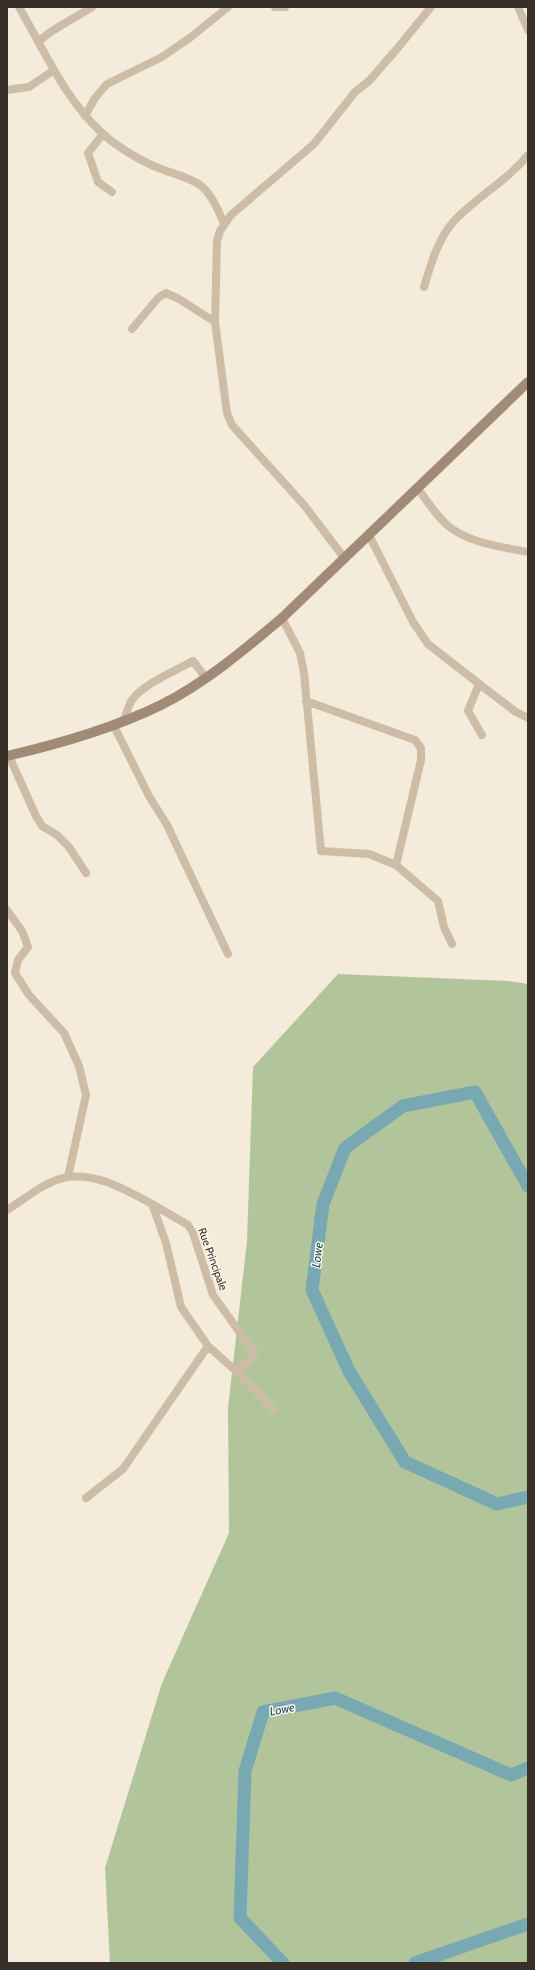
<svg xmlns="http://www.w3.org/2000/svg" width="535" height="1970" font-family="Cabin,sans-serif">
<rect width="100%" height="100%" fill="#f4ebdb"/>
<!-- green -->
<path fill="#b1c49a" d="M338 974 508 981 528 984V1963H110L105 1868 162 1683 229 1533 228 1408 247 1241 253 1067Z"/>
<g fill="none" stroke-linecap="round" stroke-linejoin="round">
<!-- river -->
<path stroke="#78a9b3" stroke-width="13" d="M528 1186 475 1092 403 1106 345 1148 323 1204 312 1290 349 1371 405 1462 497 1504 528 1497
M283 1963 240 1918 245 1771 263 1712 335 1698 511 1775 528 1768
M415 1963 528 1924"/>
<!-- street -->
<path stroke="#cdbca6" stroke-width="8" d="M19 7C44 50 64 98 102 133 116 146 142 162 161 169 174 174 189 177 200 185 212 194 218 211 224 223
M275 7H285
M518 7 528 30
M39 41 52 31 92 7
M7 90 29 87 54 70
M85 116 95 98 107 84 162 57 191 37 228 7
M103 134 88 153 98 182 112 192
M424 287C431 264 438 238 455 220 478 196 507 181 528 155
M132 329 159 297 166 293 179 299 215 322
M418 489C427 501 436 515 447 525 468 543 502 547 528 552
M369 535 413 622 428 644 487 690 516 712 528 718
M345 559 304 505 232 425 227 413 215 322 217 241 220 231 231 215 314 144 355 92 369 81 396 50 431 7
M282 618 300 653 304 673 321 851 369 854 396 865 438 901 444 927 452 944
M479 684 468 711 482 735
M306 701 415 740 421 748V760L396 865
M124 721C126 714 128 706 132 700 143 684 175 671 193 661L206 678
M114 726 149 796 167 825 228 954
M9 756 36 816 42 826 57 835 69 847 86 873
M7 910 22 931 28 947 18 960 15 973 29 995 64 1033 79 1066 86 1095 68 1177
M152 1204 188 1225 193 1233 213 1295 253 1351 254 1356 237 1372
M7 1210C23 1200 45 1182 63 1178 94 1171 126 1190 152 1204L166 1243 181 1307 208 1346 237 1372 273 1409
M86 1498 123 1469 208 1346"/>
<!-- secondary -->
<path stroke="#a08b77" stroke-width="10" d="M7 756C59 744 112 729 161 705 205 683 244 650 282 618L528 382"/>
</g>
<g text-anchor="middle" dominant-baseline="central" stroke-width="3" stroke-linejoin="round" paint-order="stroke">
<!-- street labels -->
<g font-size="11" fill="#382f28" stroke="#fbf4e8">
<text transform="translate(213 1259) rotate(70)">Rue Principale</text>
</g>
<!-- water labels -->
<g font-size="12" font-style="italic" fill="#1a515d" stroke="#fbf4e8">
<text transform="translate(317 1255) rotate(-83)">Lowe</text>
<text transform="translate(282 1709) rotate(-11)">Lowe</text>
</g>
</g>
<!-- border -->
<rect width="535" height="1970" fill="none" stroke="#382f28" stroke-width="16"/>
</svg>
